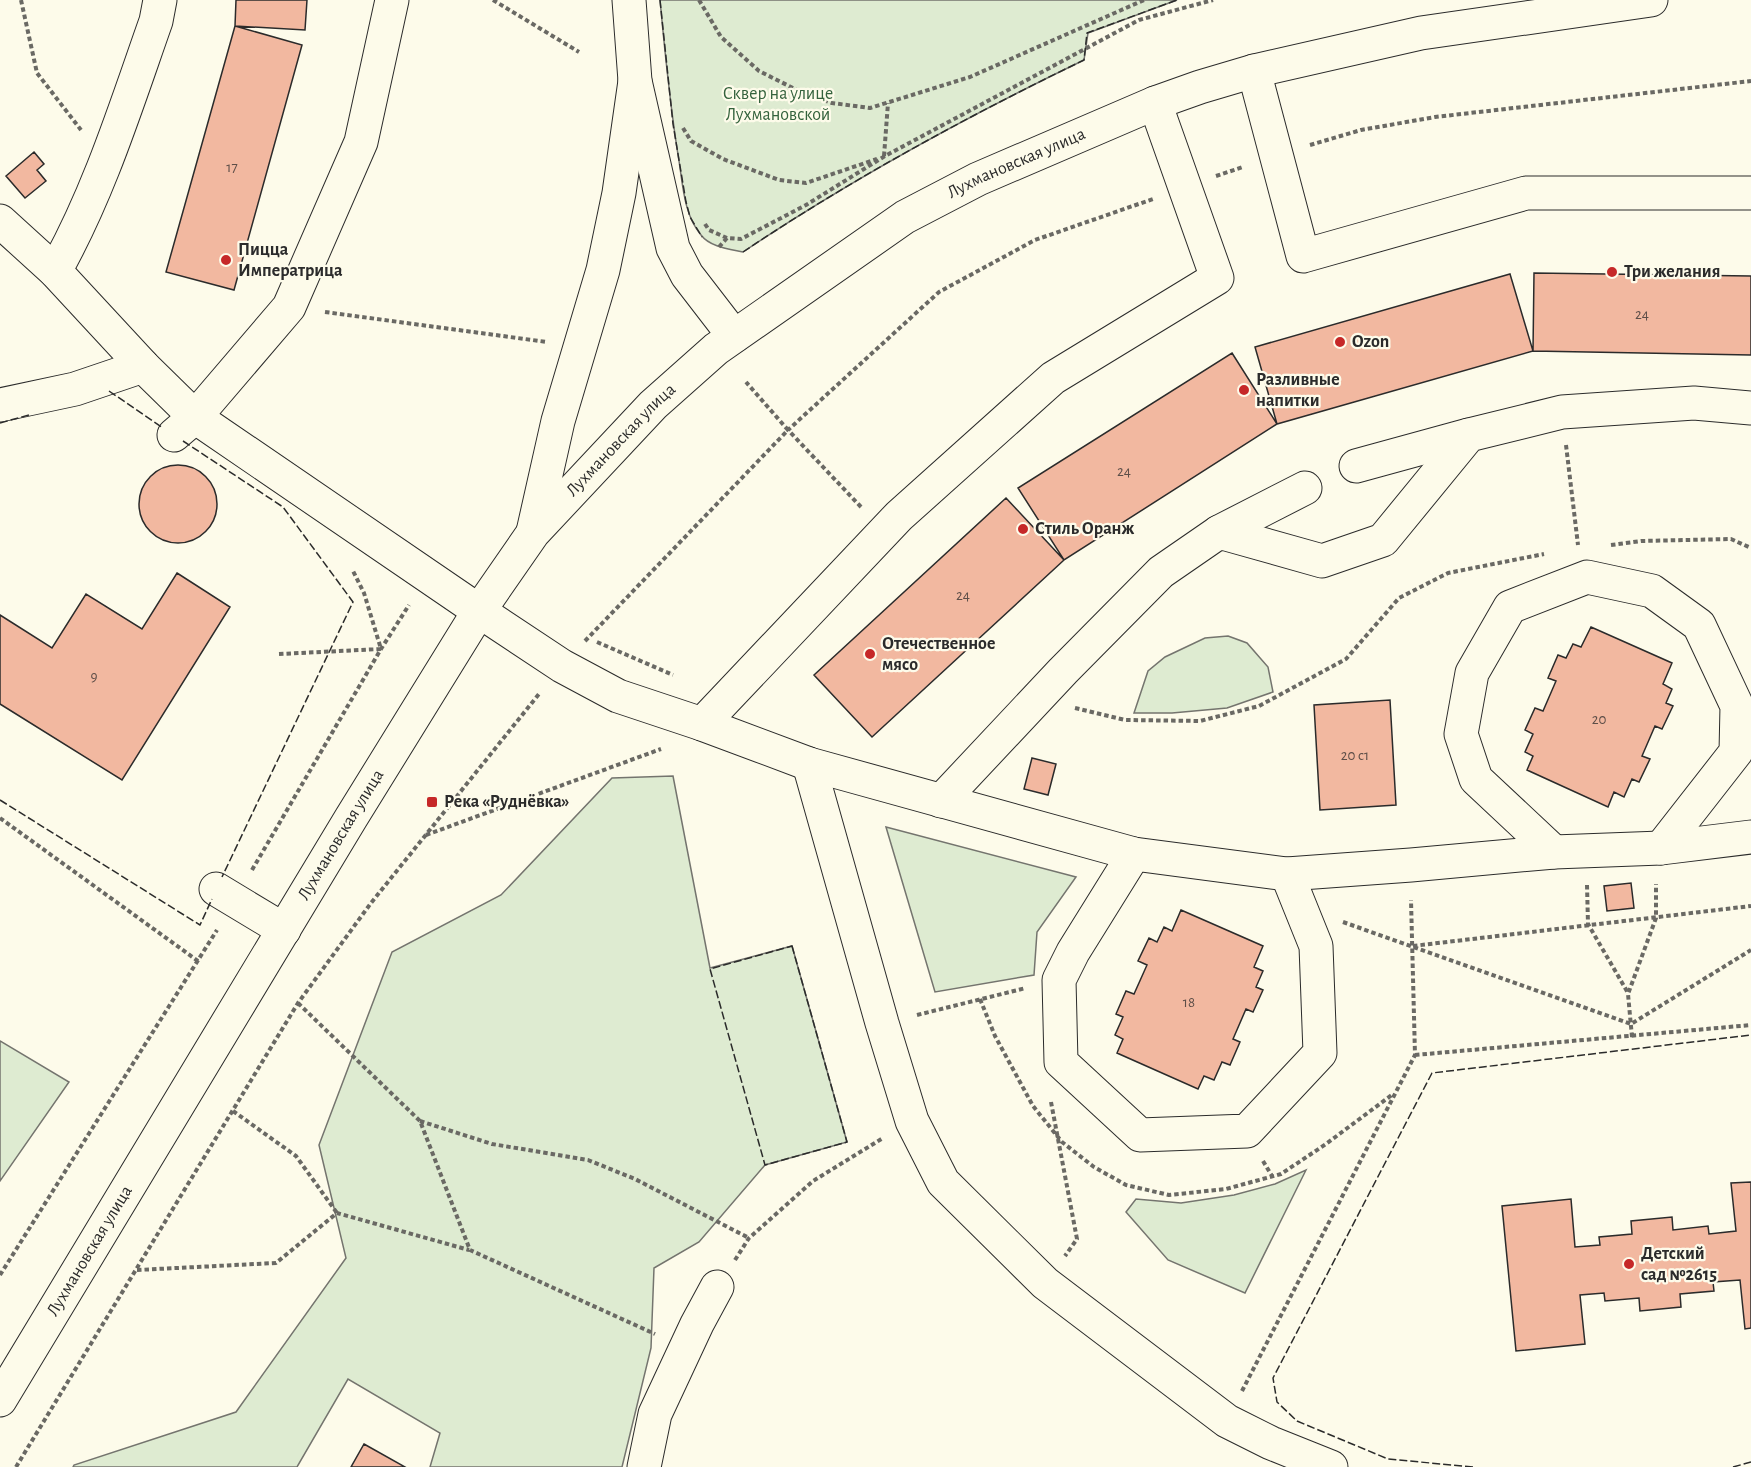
<svg xmlns="http://www.w3.org/2000/svg" width="1751" height="1467" font-family="'Alegreya Sans',sans-serif">
<rect width="100%" height="100%" fill="#fdfbea"/>
<!-- green -->
<path fill="#deebd1" stroke="#74746e" stroke-width="1.5" d="M660 0H1177L1088 33 1084 60C966 117 852 179 743 252 729 249 710 247 701 235 684 215 683 186 679 161 670 107 665 54 660 0Z
M1228 636 1247 643 1268 667 1273 692 1227 708 1172 713H1134L1148 671 1165 657 1205 638Z
M673 776 710 968 792 946 847 1142 765 1165 699 1242 654 1268 651 1348 622 1467H430L440 1433 348 1379 297 1467H73L74 1465 236 1412 346 1258 319 1145 392 952 501 895 612 778Z
M886 827 1076 877 1037 932 1034 975 935 992Z
M0 1041 69 1082 0 1181Z
M1306 1170 1245 1293 1168 1260 1126 1212 1136 1199 1181 1203 1234 1195 1275 1184Z"/>
<!-- building -->
<path fill="#f2b8a0" stroke="#2b2b2b" stroke-width="1.5" d="M236 0H307L305 30 235 26Z
M235 26 302 45 234 290 166 272Z
M34 152 44 164 37 170 46 181 25 198 6 176Z
M1534 273 1751 276V355L1533 351Z
M1510 274 1533 351 1277 424 1255 347Z
M1232 353 1277 424 1064 560 1018 488Z
M139 504a39 39 0 1 1 78 0a39 39 0 1 1-78 0Z
M1006 498 1064 560 872 737 814 675Z
M177 573 230 607 122 780 0 704V615L52 648 86 594 142 629Z
M1591 627 1672 663 1663 684 1672 689 1666 703 1673 706 1662 729 1655 726 1642 756 1650 759 1639 782 1632 779 1624 797 1614 792 1608 807 1527 770 1533 756 1525 752 1533 734 1525 730 1535 708 1543 711 1556 681 1548 678 1558 655 1566 658 1573 644 1581 647Z
M1390 700 1396 805 1320 810 1314 705Z
M1032 758 1056 764 1048 795 1024 789Z
M1631 883 1634 908 1607 911 1604 886Z
M1181 910 1263 946 1254 967 1263 971 1256 987 1263 990 1253 1012 1246 1009 1233 1039 1240 1042 1230 1065 1222 1062 1214 1080 1204 1076 1198 1089 1117 1053 1123 1039 1115 1035 1123 1017 1116 1014 1126 991 1134 994 1147 965 1138 961 1149 938 1157 942 1164 927 1172 931Z
M1751 1182V1328L1745 1329 1740 1280 1713 1282 1714 1291 1680 1294 1681 1307 1640 1311 1639 1298 1605 1301 1604 1293 1580 1295 1585 1344 1516 1351 1502 1206 1571 1199 1575 1247 1600 1245 1599 1237 1632 1234 1631 1221 1672 1217 1673 1230 1708 1226 1709 1234 1736 1231 1731 1183Z
M364 1444 405 1467H351Z"/>
<g fill="none" stroke-linecap="round" stroke-linejoin="round">
<defs>
<g id="minor">
<path d="M629 0 635 81 673 248 687 275 734 336"/>
<path d="M1254 71 1303 256 1526 193H1751"/>
<path d="M0 221 55 271 143 366 195 417 479 611 562 666 618 696 702 724 809 764 1134 854 1287 874 1411 865 1554 852 1661 848 1751 837"/>
<path d="M55 271C99 193 126 106 156 21L160 0"/>
<path d="M0 405 75 389 143 366"/>
<path d="M174 435 195 417 289 307 361 142 392 0"/>
<path d="M1356 466 1469 435"/>
<path d="M533 532 558 421 603 270 619 193 635 81"/>
<path d="M1219 532 1305 488"/>
<path d="M702 724 899 516 1053 378 1217 278 1155 103"/>
<path d="M809 764 882 1023 912 1121 943 1182 1045 1283 1227 1421 1271 1443 1331 1467"/>
<path d="M941 801 1063 671 1161 572 1219 532 1322 561 1383 540 1469 435 1562 412 1694 403 1751 408"/>
<path d="M1554 852 1476 779 1461 734 1472 673 1510 607 1587 577 1652 591 1699 625 1737 706 1736 752 1661 848"/>
<path d="M1134 854 1073 952 1059 980 1061 1062 1140 1135 1247 1131 1320 1053 1316 946 1287 874"/>
<path d="M216 889 284 930"/>
<path id="s1" d="M0 1400 351 818 479 611 533 533 653 405 716 349 905 217 978 179 1155 103 1200 87 1254 71 1421 33 1651 0"/>
<path d="M644 1467 655 1414 697 1324 717 1287"/>
</g>
</defs>
<!-- minor casing -->
<use href="#minor" stroke="#2b2b2b" stroke-width="35"/>
<!-- path -->
<path stroke="#6a6964" stroke-width="4" stroke-dasharray="4.5 3" stroke-linecap="butt" d="M21 0 37 73 81 130
M493 0 579 52
M699 0 721 37 759 71 799 91 832 103 870 108 970 77 1144 0
M683 128 691 141 723 159 779 180 806 183 877 159
M1310 145 1361 130 1435 117 1751 81
M884 156 888 103
M1216 176 1243 167
M705 224 709 230 727 238 741 239 806 205 885 156 1139 20 1213 0
M719 247 727 238
M325 312 547 342
M1566 445 1578 545
M861 507 788 430 939 292 1035 240 1153 199
M1611 545 1641 541 1731 539 1751 548
M585 641 788 430 746 382
M597 642 673 675
M279 654 381 649 364 593 352 569
M1075 708 1125 720 1200 721 1259 706 1346 659 1399 598 1448 573 1544 554
M0 818 198 961
M426 835 661 749
M252 870 381 649 409 605
M1587 885 1588 924 1628 993
M1343 922 1631 1024 1751 950
M1413 946 1751 906
M980 999 995 1036 1033 1106 1062 1142 1094 1167 1126 1185 1169 1195 1226 1189 1281 1174 1326 1144 1393 1094
M298 1003 420 1121 470 1250 655 1334
M917 1015 1026 988
M1632 1037 1628 994 1656 918V884
M1415 1055 1751 1025
M1051 1102 1077 1239 1065 1256
M233 1111 296 1156 337 1213
M420 1121 492 1144 588 1160 635 1179 749 1238
M1263 1161 1272 1176
M735 1260 749 1238 813 1181 883 1138
M137 1270 276 1263 337 1213 469 1250
M0 1275 217 930
M1242 1391 1415 1055 1411 900
M16 1467 298 1003 371 903 539 694"/>
<!-- minor -->
<use href="#minor" stroke="#fdfbea" stroke-width="33"/>
<!-- fence -->
<path stroke="#2b2b2b" stroke-width="1.5" stroke-dasharray="8 3" stroke-linecap="butt" d="M660 0 673 124 686 202 690 217 702 237
M743 252C852 179 966 117 1084 60L1087 33 1177 0
M109 391 163 428
M0 423 29 415
M183 441 283 507 353 602 222 877
M0 800 200 925 212 899
M792 946 847 1142 765 1165 710 969Z
M1473 1467 1388 1459 1297 1421 1277 1402 1273 1378 1432 1073 1751 1035
M1733 1467 1751 1462"/>
</g>
<!-- markers -->
<g fill="#c62828" stroke="#fdfbea" stroke-width="2">
<circle cx="226" cy="260" r="6"/>
<circle cx="1612" cy="272" r="6"/>
<circle cx="1340" cy="342" r="6"/>
<circle cx="1244" cy="390" r="6"/>
<circle cx="1023" cy="529" r="6"/>
<circle cx="870" cy="654" r="6"/>
<rect x="426" y="796" width="12" height="12" rx="3"/>
<circle cx="1629" cy="1264" r="6"/>
</g>
<g text-anchor="middle" dominant-baseline="central" stroke-width="4.5" stroke-linejoin="round" paint-order="stroke">
<!-- number labels -->
<g font-size="15" fill="#5d4e48">
<text x="232" y="167">17</text>
<text x="1642" y="314">24</text>
<text x="1124" y="471">24</text>
<text x="963" y="595">24</text>
<text x="94" y="676">9</text>
<text x="1599" y="719">20</text>
<text x="1355" y="755">20 с1</text>
<text x="1189" y="1002">18</text>
</g>
<!-- park labels -->
<g font-size="18" fill="#34623c" stroke="#fdfbea">
<text x="778" y="94">Сквер на улице<tspan x="778" dy="21">Лухмановской</tspan></text>
</g>
<!-- street labels -->
<g font-size="18" fill="#2b2b2b" stroke="#fdfbea">
<text stroke="none"><textPath href="#s1" startOffset="1632">Лухмановская улица</textPath></text>
<text stroke="none"><textPath href="#s1" startOffset="1146">Лухмановская улица</textPath></text>
<text stroke="none"><textPath href="#s1" startOffset="660">Лухмановская улица</textPath></text>
<text stroke="none"><textPath href="#s1" startOffset="174">Лухмановская улица</textPath></text>
</g>
<!-- poi labels -->
<g font-size="18" font-weight="bold" fill="#2b2b2b" stroke="#fdfbea" text-anchor="start">
<text x="238" y="250">Пицца<tspan x="238" dy="21">Императрица</tspan></text>
<text x="1624" y="272">Три желания</text>
<text x="1352" y="342">Ozon</text>
<text x="1256" y="380">Разливные<tspan x="1256" dy="21">напитки</tspan></text>
<text x="1035" y="529">Стиль Оранж</text>
<text x="882" y="644">Отечественное<tspan x="882" dy="21">мясо</tspan></text>
<text x="444" y="802">Река «Руднёвка»</text>
<text x="1641" y="1254">Детский<tspan x="1641" dy="21">сад №2615</tspan></text>
</g>
</g>
</svg>
